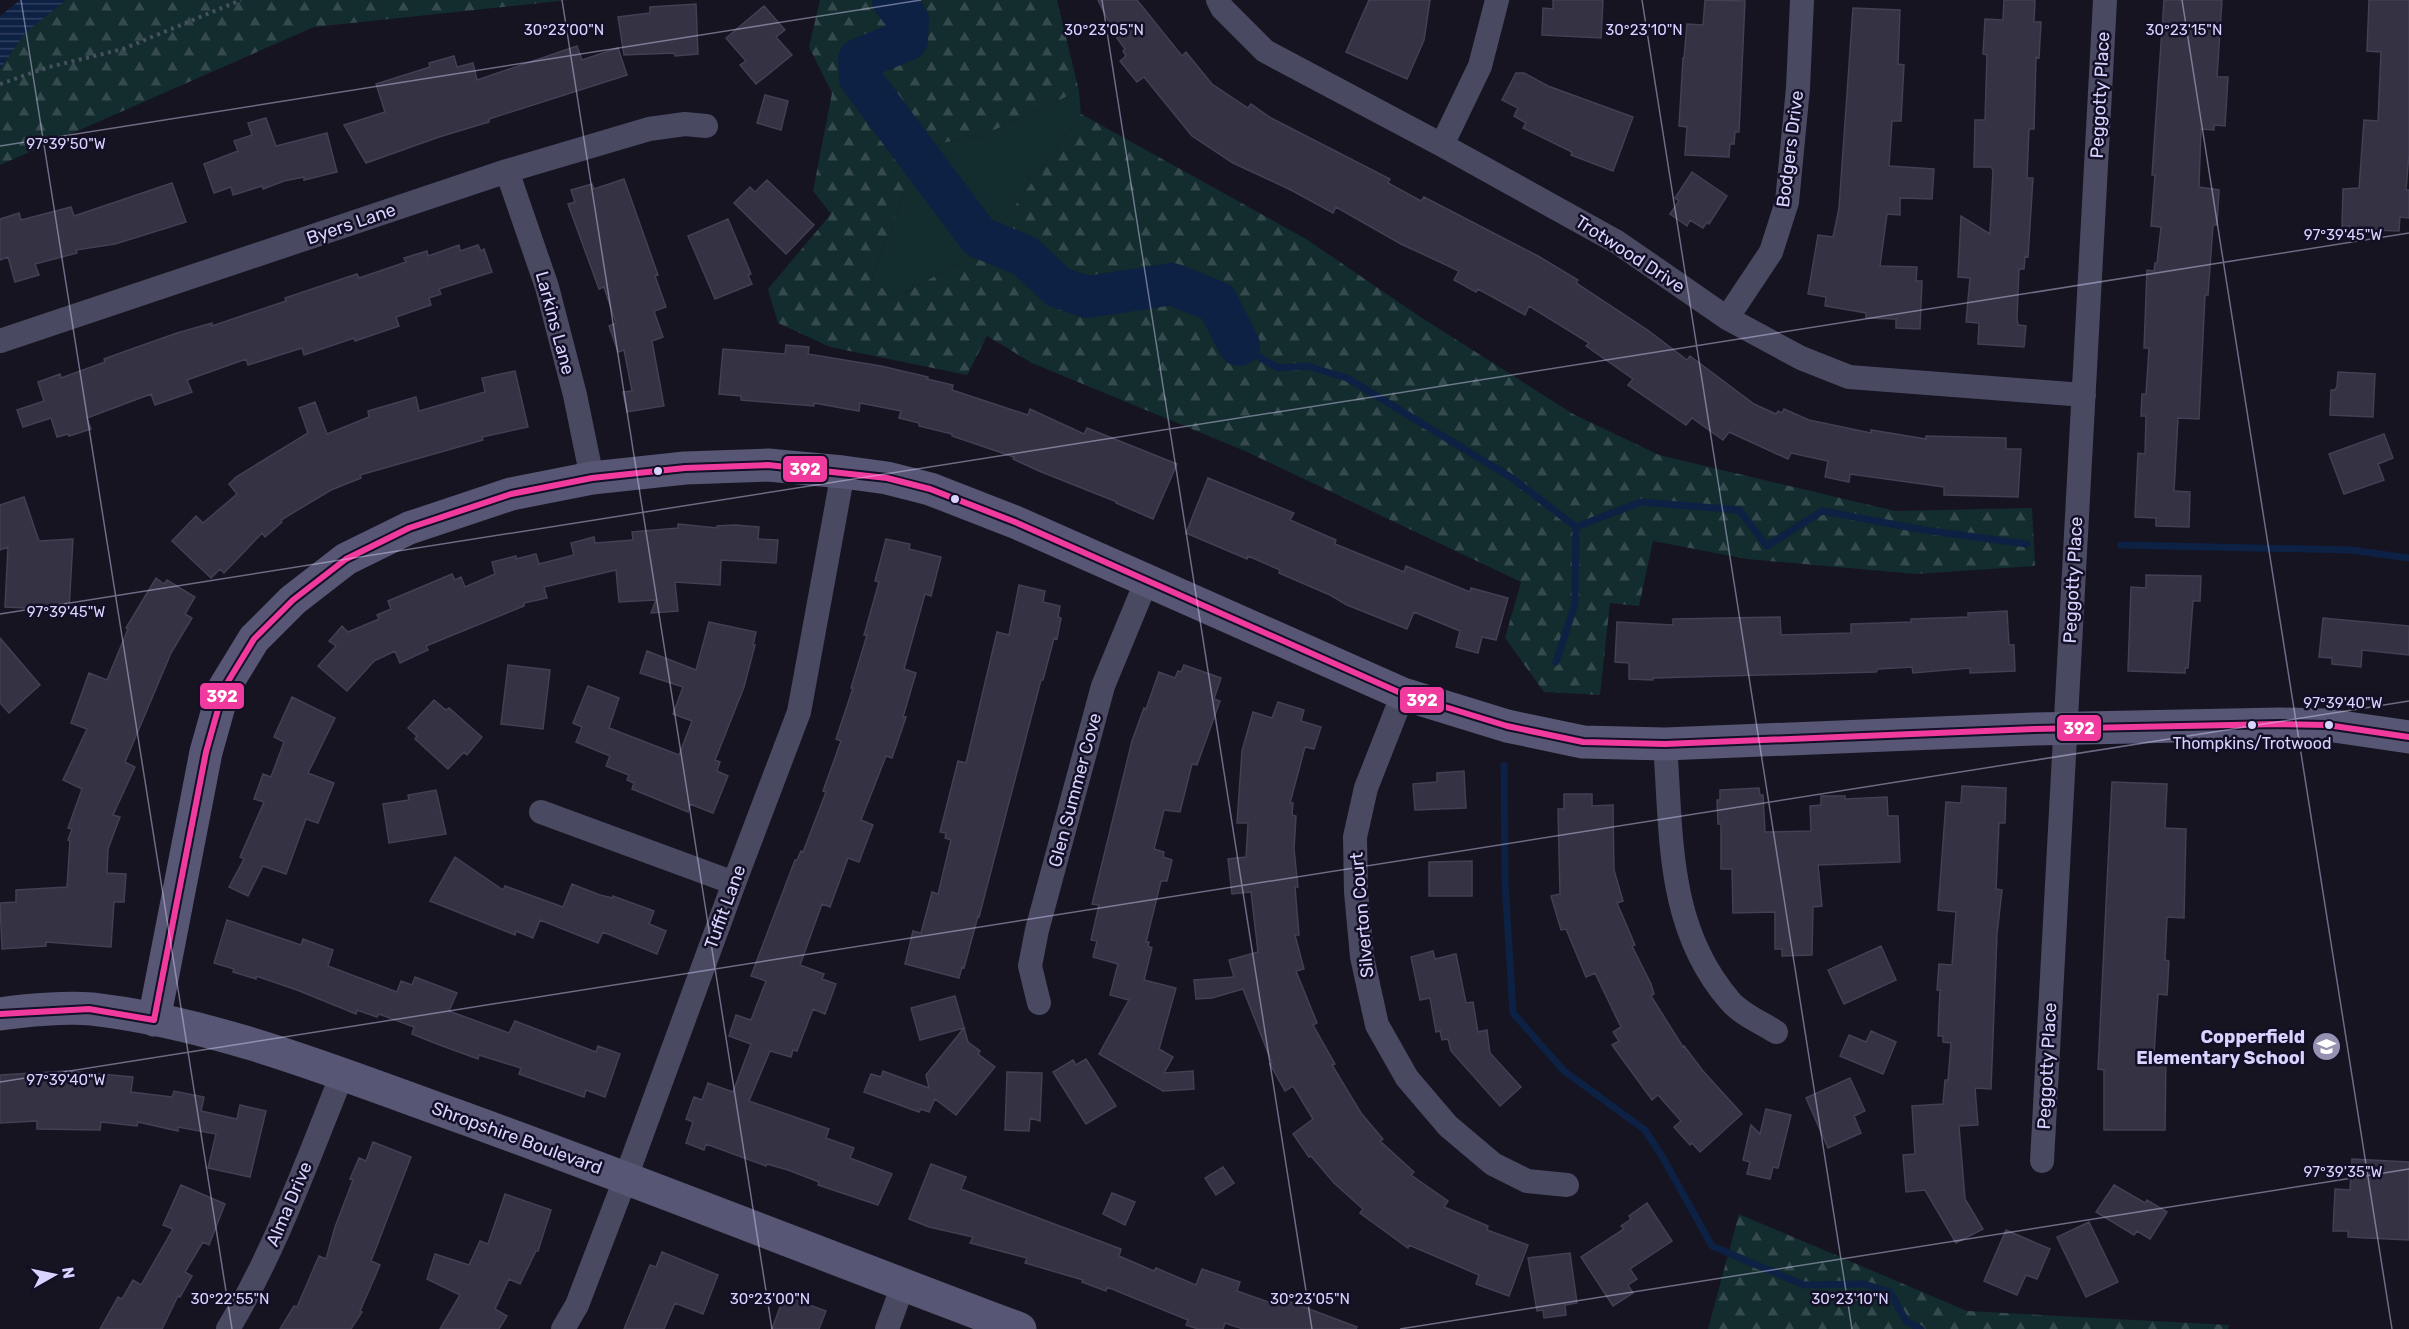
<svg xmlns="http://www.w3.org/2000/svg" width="2409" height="1329" font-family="Rubik,sans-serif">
<defs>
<pattern id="forest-firs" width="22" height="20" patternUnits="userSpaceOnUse" patternTransform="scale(1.5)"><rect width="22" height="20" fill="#132c2d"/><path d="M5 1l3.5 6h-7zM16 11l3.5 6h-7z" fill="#354a4c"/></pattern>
<pattern id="water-rules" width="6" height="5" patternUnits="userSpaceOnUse" patternTransform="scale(1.5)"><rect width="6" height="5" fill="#0d2144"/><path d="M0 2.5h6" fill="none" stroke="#304060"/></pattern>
</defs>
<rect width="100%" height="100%" fill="#161421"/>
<!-- grass -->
<path fill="#132c2d" d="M1079 91 1081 114 983 250 893 299 872 277 911 177 941 143 981 136Z"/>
<!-- forest -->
<path fill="url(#forest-firs)" d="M39 0H568L314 27 0 165V30Z
M820 0H1057L1079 91 981 136 941 143 911 177 872 277 893 299 983 250 1081 114 1306 239 1419 316 1573 414 1659 455 1895 511 2032 508 2035 566 1916 574 1747 559 1653 541 1639 606 1610 603 1600 695 1544 692 1505 638 1521 582 1245 451 1032 363 987 336 967 375 830 347 778 323 768 289 831 214 813 191 832 93 809 47Z
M1739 1214 1967 1311 2229 1325 2228 1329H1708Z"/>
<!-- water -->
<path fill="url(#water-rules)" d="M20 0H66L25 33 0 69V16Z"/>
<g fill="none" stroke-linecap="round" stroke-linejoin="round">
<!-- stream -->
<path stroke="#0d2144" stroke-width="7" d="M1239 345 1278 368 1307 366 1347 378 1512 478 1576 527 1575 604 1556 662
M1576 527 1641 502 1739 510 1767 546 1822 511 1924 530 2027 544
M2121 545 2351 550 2409 558
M1504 765 1505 882 1513 1013 1564 1071 1645 1130 1663 1158 1712 1246 1804 1285 1864 1284 1890 1292 1906 1321 1921 1329"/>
<!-- river -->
<path stroke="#0d2144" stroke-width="42" d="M893 0 908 20 907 40 859 59 860 78 979 237 1025 256 1058 287 1087 297 1172 284 1217 302 1239 345"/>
</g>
<!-- building -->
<path fill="#343243" stroke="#433f54" stroke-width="1.5" d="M1098 0H1137L1182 56 1186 52 1212 84 1248 108 1251 104 1271 118 1390 179 1388 183 1421 201 1424 197 1538 256 1578 280 1576 283 1649 331 1687 360 1690 356 1754 404 1776 414 1778 411 1782 413 1784 409 1809 420 1871 433V430L1926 439V436L2006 438V449H2021L2018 497 1944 495V487L1850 474 1849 482 1825 477 1828 461 1791 453 1788 459 1729 432 1723 440 1692 418 1686 425 1628 385 1633 379 1586 346 1589 343 1529 306 1525 315 1478 289 1476 292 1454 280 1459 271 1401 244 1336 207 1333 213 1291 190 1233 163 1192 136 1144 77 1137 82 1120 61 1126 56 1123 51 1125 49 1117 38Z
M1369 0H1430L1424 40 1407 79 1346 52Z
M1553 0H1603L1601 38 1542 35 1543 8 1553 9Z
M1705 0 1745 1 1739 132H1735L1734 144H1730L1729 157 1685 155 1687 127 1679 126 1683 58H1684L1687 24 1703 25Z
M2004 0H2035L2034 22H2041L2039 58 2036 57 2034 129H2029L2027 178H2033L2028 257 2025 256 2024 269H2019L2017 318 2018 325 2026 326 2024 347 1978 344 1979 323 1966 322 1970 278 1958 277 1961 216 1990 234 1993 170 1991 167H1974L1975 120H1985L1987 55 1983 54 1985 19 2003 20Z
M2164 0H2222L2217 77H2228L2225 126 2214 125V130L2201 129 2199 187 2219 190 2217 225H2213L2208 295H2205L2199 419 2178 418 2174 491 2190 492 2189 527 2156 526V518L2135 517 2138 453 2145 454 2146 416H2141L2142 394H2146L2149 348H2144L2147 270 2154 271 2155 263H2157L2161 227 2151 226 2155 175H2152Z
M2369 0H2409V154L2406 190H2409V218L2400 217 2399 231 2350 229V226H2342L2343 189 2359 188 2364 120 2378 121 2381 52 2367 51Z
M696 4 698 54 675 56 674 53 624 55 618 17 650 13V7Z
M764 6 785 30 776 37 792 55 756 84 740 65 746 61 726 38Z
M1853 8 1900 10 1898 64 1904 65 1901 121H1892L1889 166 1934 169 1932 199 1900 198V215L1887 214 1880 266 1917 267 1916 281H1922L1920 329 1896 328V319L1866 318V313L1825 306 1826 297 1808 294 1818 235 1833 237 1839 208Z
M577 46 582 60 618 48 627 75 489 119V122L439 137 366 163 344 125 385 112 376 84 430 67 429 63 454 56 457 67 473 63 477 80Z
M1516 73H1524L1548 86 1633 117 1613 171 1571 155 1572 152 1523 128 1526 123 1514 116 1518 108 1502 100Z
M765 95 788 101 781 130 757 123Z
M266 118 276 146 327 133 337 172 304 180V177L284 181 263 189 262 186 233 195 231 187 214 193 204 164 238 151 234 141 252 135 248 123Z
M1692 172 1727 196 1709 224 1707 222 1703 228 1690 220 1687 226 1670 214 1679 201 1675 198Z
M624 179 658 275 655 276 666 307 654 311 663 337 652 341 664 406 627 412 623 392 632 391 624 350 618 352 609 326 616 323 604 287 599 289 568 204 575 202 571 190 592 184 594 189Z
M767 180 814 225 786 254 734 203 750 187 755 192Z
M172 183 186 222 115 244 76 250 77 253 35 264 39 275 15 282 8 257 0 260V219L19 213 21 220 71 207 74 216Z
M728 219 751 274 748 275 752 284 715 299 688 236Z
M459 245 460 251 478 245 481 251 484 249 492 272 439 289 441 294 429 298 431 305 396 317 399 326 355 341 354 338 304 355 302 348 248 365 246 359 187 380 192 392 155 405 151 394 87 418 91 429 69 436 68 434 57 437 51 418 23 427 17 410 44 401 38 382 60 374 61 378 105 362 104 359 126 351 177 333 212 323V326L286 301 285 298 357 274 359 278 406 262 404 258 427 251 428 256Z
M786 345 809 347 808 354 881 366 928 377 927 379 953 385 952 390 1028 415 1030 409 1084 434 1087 428 1177 464 1153 519 1116 503 1117 502 1039 471 1013 459 1014 457 952 436V434L919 426V423L899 418 901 411 860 403 859 411 814 403V406L741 400V396L719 394 723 349 785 354Z
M515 371 528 427 482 437 483 440 360 475 361 478 331 490 281 520 282 522 265 537 262 533 224 573 220 569 211 578 172 541 196 516 203 523 237 494 229 484 236 477 308 433 299 408 315 402 327 434 369 417 368 411 416 397 419 411 485 392 482 378Z
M2338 372 2375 374 2373 417 2330 415 2331 390H2335L2337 386Z
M2384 434 2393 458 2378 464 2384 480 2344 494 2329 454Z
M1208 478 1294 513 1290 520 1336 540 1335 544 1404 572 1406 566 1470 592 1471 588 1508 598 1496 640 1482 637 1478 653 1456 647 1460 631 1414 612 1407 629 1347 605 1330 595 1279 573 1280 570 1248 556 1247 559 1186 533Z
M24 497 39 541 73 539 69 610 5 607 8 547 0 550V505Z
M678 524 717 528V526L735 525 759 527 758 539 778 540 776 563 721 560 720 585 675 582 678 611 651 613 656 600 619 602 616 570 544 587 547 598 524 603V606L426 646 428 650 400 663 395 651 374 661 347 691 318 666 336 646 329 641 342 626 348 632 379 619 377 615 391 609 388 601 452 574 455 580 461 577 465 587 495 574 492 562 516 556V559L536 554 539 564 574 555 571 543 594 537 595 543 633 540 632 532 678 528Z
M886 539 910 544 909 549 941 557 931 596 925 594 904 669 916 673 903 717H906L892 758 886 756 861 820 873 825 859 862 848 858 830 907 822 904 800 965 824 974 822 979 836 984 825 1014 813 1009 797 1051 793 1050 791 1057 770 1051 749 1101 829 1129 826 1138 854 1148 850 1158 892 1174 878 1205 818 1185 819 1182 788 1170 767 1164 766 1166 706 1144 704 1150 686 1143 693 1122 686 1119 694 1097 702 1100 708 1083 733 1092 751 1044 729 1036 736 1015 751 1020 766 981 751 976 795 860H797L801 851 803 852 826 792 823 791 841 741 836 739 853 688H851L867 635H864L879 582 875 581Z
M2146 575 2201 576 2200 601H2193L2188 668H2185V673L2128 671 2131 587 2146 588Z
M156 578 164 584 167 580 195 597 185 614 192 618 171 653 125 762 135 767 113 815 120 817 108 849 107 873 126 874 124 902H114L111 947 46 942V946L2 949 0 903 16 902V890L67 887 70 841 68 840 72 829 68 828 82 789 63 780 87 729 71 723 89 673 107 680 128 629 126 628Z
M1019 585 1045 591 1043 602 1060 606 1058 617 1061 618 1057 639 1054 638 1043 680H1041L979 917 978 916 964 968 962 967 959 978 905 964 913 931 921 933 932 892 938 894 951 840 945 838 946 833 940 832 958 761 966 763 997 632 1009 635Z
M2007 611 2009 645H2014L2015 671 1970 673V668L1913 673 1912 667 1878 669 1876 672 1653 678V680L1629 679V663L1615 662 1617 622 1673 625V619L1780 617 1781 635 1851 633V624L1911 622V619L1968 617V613Z
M2323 618 2409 626V655L2362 650 2361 667 2332 664V658L2319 657Z
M709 622 756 632 753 645H755L744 687 715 760 720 762 717 771 728 776 713 813 690 804 688 812 632 789 634 783 627 780 629 775 606 766 610 756 576 742 582 727 573 723 588 686 619 698 609 728 679 755 692 721 673 714 683 687 640 673 647 651 696 670Z
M0 638 40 685 9 713 0 703Z
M508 665 550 670 543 729 501 724Z
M1184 665 1221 678 1214 699 1220 701 1197 765 1192 764 1180 812 1164 810 1154 849 1164 852 1163 857 1172 860 1167 881H1161L1146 942H1149L1148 946 1152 948 1144 980 1176 988 1159 1049 1173 1057 1164 1073 1193 1071 1194 1089 1163 1091 1099 1054 1129 1000 1110 995 1118 964 1093 957 1097 941 1091 940 1099 905 1092 904 1132 741 1144 708 1146 709 1159 672 1175 678 1178 671 1181 672Z
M292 697 335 718 308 773 334 783 318 823 306 819 286 874 263 866 248 896 229 887 244 859 240 857 264 802 254 799 263 774 271 777 284 742 274 737Z
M434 700 446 710 449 708 482 737 467 755 464 752 448 769 415 739 417 736 408 728Z
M1278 702 1304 710 1301 721 1321 727 1314 749 1305 747 1290 803H1293L1292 815 1296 816 1294 849 1298 887H1295L1299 935H1295L1304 969 1296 971 1317 1023 1313 1025 1335 1064 1332 1065 1361 1113 1383 1139 1380 1141 1414 1172 1411 1175 1448 1201 1444 1207 1488 1226 1487 1230 1528 1245 1509 1296 1476 1284 1479 1275 1409 1245 1408 1248 1360 1213 1363 1209 1334 1183 1311 1156 1309 1157 1293 1134 1313 1119 1293 1086 1285 1091 1270 1064 1272 1063 1243 989 1212 998 1196 999 1194 980 1234 977 1229 960 1258 952 1251 892 1232 894 1228 859 1246 857 1248 823H1237L1242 751 1253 712 1272 718Z
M1464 771 1466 808 1415 810 1413 784 1437 782V773Z
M2112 782 2167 784 2165 828 2186 829 2184 918 2167 917 2165 960 2169 961 2167 995 2158 994 2154 1054 2166 1055 2165 1130H2104V1070L2098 1069Z
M1962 786 2006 788 2005 823H1999L1996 889 2002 890 1997 934 1991 1089 1975 1088 1978 1125 1959 1126 1965 1199 1983 1229 1956 1243 1925 1190 1906 1192 1903 1155 1915 1154 1912 1106 1943 1104 1945 1080H1948L1951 1043 1943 1042V1036H1938L1940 990H1937L1939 964 1952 965 1956 912 1938 910 1946 802 1961 803Z
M1759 788 1760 795H1763L1765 832 1811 831 1810 806 1821 805V796H1845V799L1887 797 1888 816H1898L1900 862 1818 865 1822 906 1813 907 1812 955 1782 956V949H1775V912L1733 913 1732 869H1721V824H1718L1717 800H1720V790Z
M436 790 446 834 389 843 383 804 409 800 408 795Z
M1564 794H1592V806L1613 805 1614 870 1623 901 1617 903 1635 945 1632 946 1651 984 1654 994 1651 996 1683 1047 1684 1046 1703 1071 1742 1114 1700 1152 1692 1143 1690 1145 1674 1127 1681 1121 1658 1095 1652 1100 1612 1045 1619 1041 1613 1032 1621 1027 1595 973 1586 977 1566 929 1561 930 1551 896 1560 894 1558 809H1564Z
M455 857 503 890 505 886 563 907 572 884 600 895 613 898V896L654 911 649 924 666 931 657 954 603 932 598 943 540 920 533 938 516 931 515 935 430 901Z
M1472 861V896H1429V862Z
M227 920 301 945 303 939 333 950 328 966 397 992 401 981 412 985 415 977 457 993 449 1011 509 1033 515 1021 596 1052 598 1046 620 1054 605 1097 586 1090 584 1097 519 1074 521 1068 479 1055 478 1059 437 1044 412 1034 414 1027 379 1014 377 1017 357 1010 356 1014 297 990 256 976V979L233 972 234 969 214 963Z
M1881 946 1896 980 1844 1004 1828 970Z
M1433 951 1435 959 1456 954 1466 1003 1473 1002 1478 1032 1487 1030 1490 1053 1521 1087 1500 1106 1451 1051 1448 1039 1442 1040 1440 1031 1436 1032 1430 998 1420 1000 1411 957Z
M955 996 968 1042 980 1051 978 1054 995 1067 956 1115 935 1099 929 1112 921 1109 919 1112 864 1092 871 1074 881 1077 883 1071 929 1088 926 1075 964 1028 920 1040 911 1008Z
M1871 1031 1896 1042 1883 1074 1840 1056 1849 1035 1866 1042Z
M1086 1059 1116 1106 1086 1124 1053 1072 1073 1060 1076 1065Z
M66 1071 133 1077 131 1092 172 1097 174 1091 204 1097 201 1111 237 1119 240 1105 266 1111 250 1177 208 1168 216 1134 178 1127V1131L138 1122 137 1126 101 1122 100 1130 37 1129V1121L0 1123V1075Z
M1007 1072 1042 1073 1040 1121 1030 1118 1029 1131 1005 1130Z
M1850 1078 1865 1111 1854 1116 1861 1133 1828 1148 1806 1098Z
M1766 1109 1791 1115 1778 1168 1773 1167 1770 1179 1747 1174 1750 1162 1743 1160 1751 1125 1760 1134Z
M373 1142 411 1157 371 1261 380 1265 360 1311 362 1312 351 1329H280L294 1306 297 1307 319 1256 326 1259 335 1227 353 1180 350 1179 359 1158 366 1161Z
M2352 1159 2409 1162V1240L2348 1237V1231H2333L2335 1189 2350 1190Z
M931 1164 966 1177 961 1189 1121 1249 1119 1256 1154 1271 1156 1268 1196 1285 1202 1269 1240 1282 1237 1291 1274 1304 1277 1297 1357 1327 1356 1329H1243L1225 1323 1223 1329H1198L1186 1325 1188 1320 1107 1287 1106 1291 1082 1282 1083 1280 1025 1263 1027 1258 970 1243 973 1237 929 1227 909 1219Z
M1223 1167 1234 1183 1216 1195 1205 1178Z
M181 1185 225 1204 209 1245 203 1242 185 1272 192 1276 180 1297 178 1296 162 1329H100L118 1297 122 1299 133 1280 141 1285 173 1229 163 1225Z
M2114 1185 2145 1203 2147 1200 2167 1212 2150 1239 2137 1231 2134 1235 2096 1212Z
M1112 1193 1135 1202 1125 1225 1103 1214Z
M505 1194 551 1210 538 1251H536L520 1284 509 1279 495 1309 507 1316 499 1329H440L460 1295 427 1279 435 1254 469 1265 480 1241 488 1244Z
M1647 1203 1672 1241 1630 1269 1637 1279 1628 1285 1633 1293 1613 1306 1581 1257 1624 1229 1621 1226 1631 1219 1629 1216Z
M2089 1222 2118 1282 2086 1297 2057 1237Z
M2006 1230 2050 1249 2037 1279 2026 1275 2017 1295 1984 1281Z
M662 1252 718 1275 703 1314 675 1303 664 1329H624L650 1265 656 1267Z
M1570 1253 1577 1303 1565 1305 1566 1315 1544 1318 1543 1310 1537 1311 1528 1258Z
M784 1296 826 1311 819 1329H772Z"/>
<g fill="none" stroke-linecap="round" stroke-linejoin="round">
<!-- path -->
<path stroke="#44505f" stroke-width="4" stroke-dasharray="3 4.5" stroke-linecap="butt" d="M0 84 49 67 123 49 241 0"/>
<!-- street -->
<path stroke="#4a4962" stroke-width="24" d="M1218 0 1222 8 1265 51 1442 145 1617 242 1727 318 1801 358 1849 377 2084 395
M1442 145 1480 66 1497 0
M507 171 547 287 575 395 592 478
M1727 318 1771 252 1787 202 1798 88 1802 0
M0 341 507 171 649 129 685 124 706 126
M1403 694 1366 788 1355 837 1356 892 1362 957 1377 1025 1407 1078 1448 1126 1493 1164 1527 1181 1567 1185
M1665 744C1672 836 1666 927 1730 1001 1741 1014 1762 1023 1776 1032
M541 812 734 883
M1039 1003 1030 966 1037 930 1103 686 1146 582
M2042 1161 2105 0
M228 1329C276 1249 307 1161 342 1075
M563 1329 577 1305 626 1177 734 883 799 712 843 472
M887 1329 903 1285"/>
<!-- secondary -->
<path stroke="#575674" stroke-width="33" d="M0 1014C26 1010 66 1007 92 1009 221 1024 348 1077 469 1120 654 1187 836 1260 1020 1329
M154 1020 206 752 224 688 254 639 293 600 346 559 409 528 511 494 592 478 685 468 768 465 843 472 887 478 930 489 1015 522 1403 694 1507 726 1583 742 1665 744 2034 729 2280 724 2327 725 2409 737"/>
<defs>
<path id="bus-1" d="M0 1014 89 1009 154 1020
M154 1020 206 752 224 688 254 639 293 600 346 559 409 528 511 494 592 478 685 468 768 465 887 478 930 489 1015 522 1403 694 1507 726 1583 742 1665 744 2034 729 2280 724 2327 725 2409 737"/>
</defs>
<!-- bus-1 casing -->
<use href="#bus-1" stroke="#130f26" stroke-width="10"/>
<!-- bus-1 -->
<use href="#bus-1" stroke="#f13a9d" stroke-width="6"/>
</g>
<!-- ticks -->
<path fill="none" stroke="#d9d4ff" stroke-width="1.5" stroke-opacity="0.45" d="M21 0 232 1329M562 0 772 1329M1102 0 1312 1329M1642 0 1852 1329M2182 0 2392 1329M0 146 921 0M0 614 2409 233M0 1082 2409 701M1400 1329 2409 1169"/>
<!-- icons -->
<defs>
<symbol id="school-disc" viewBox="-11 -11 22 22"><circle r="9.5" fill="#9591b1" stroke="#130f26"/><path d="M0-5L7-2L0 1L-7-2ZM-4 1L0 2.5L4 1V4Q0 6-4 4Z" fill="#fff"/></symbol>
</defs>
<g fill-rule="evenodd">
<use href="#school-disc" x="2310" y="1030" width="33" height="33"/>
</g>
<!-- markers -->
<g fill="#d9d4ff" stroke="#130f26" stroke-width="2">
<circle cx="658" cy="471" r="5"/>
<circle cx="955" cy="499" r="5"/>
<circle cx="2252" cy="725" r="5"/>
<circle cx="2329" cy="725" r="5"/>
</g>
<g text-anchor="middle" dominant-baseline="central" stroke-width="5" stroke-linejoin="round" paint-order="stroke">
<!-- bus labels -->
<g font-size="16" fill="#d9d4ff" stroke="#130f26">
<text x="2252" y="743">Thompkins/Trotwood</text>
</g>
<!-- street labels -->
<g font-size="18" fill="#d9d4ff" stroke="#130f26">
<text transform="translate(2100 95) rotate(-87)">Peggotty Place</text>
<text transform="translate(1790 149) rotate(-83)">Bodgers Drive</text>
<text transform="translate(351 224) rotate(-19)">Byers Lane</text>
<text transform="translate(1630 254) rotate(33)">Trotwood Drive</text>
<text transform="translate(555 323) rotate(75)">Larkins Lane</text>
<text transform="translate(2073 580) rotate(-87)">Peggotty Place</text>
<text transform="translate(1075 790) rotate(-75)">Glen Summer Cove</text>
<text transform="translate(725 907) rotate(-70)">Tuffit Lane</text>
<text transform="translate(1362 915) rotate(-95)">Silverton Court</text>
<text transform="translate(2047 1066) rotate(-87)">Peggotty Place</text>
<text transform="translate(517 1138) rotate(20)">Shropshire Boulevard</text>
<text transform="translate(289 1204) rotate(-67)">Alma Drive</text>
</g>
<!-- poi labels -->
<g font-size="18" font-weight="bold" fill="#d9d4ff" stroke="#130f26" text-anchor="end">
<text x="2305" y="1037">Copperfield<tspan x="2305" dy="21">Elementary School</tspan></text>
</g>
</g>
<g font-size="15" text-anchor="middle" fill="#d9d4ff" stroke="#130f26" stroke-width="5" stroke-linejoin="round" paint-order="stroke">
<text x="564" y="35">30°23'00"N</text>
<text x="1104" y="35">30°23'05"N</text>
<text x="1644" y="35">30°23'10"N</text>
<text x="2184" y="35">30°23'15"N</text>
<text x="66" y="149">97°39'50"W</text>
<text x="2343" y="240">97°39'45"W</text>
<text x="66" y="617">97°39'45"W</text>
<text x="2343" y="708">97°39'40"W</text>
<text x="66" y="1085">97°39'40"W</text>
<text x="2343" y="1177">97°39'35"W</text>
<text x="230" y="1304">30°22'55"N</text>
<text x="770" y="1304">30°23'00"N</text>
<text x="1310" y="1304">30°23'05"N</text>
<text x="1850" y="1304">30°23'10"N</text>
</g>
<g stroke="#130f26" stroke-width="2">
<rect x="782" y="455" width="46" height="28" rx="6" fill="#f13a9d"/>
<rect x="199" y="682" width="46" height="28" rx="6" fill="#f13a9d"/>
<rect x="1399" y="686" width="46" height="28" rx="6" fill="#f13a9d"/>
<rect x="2056" y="714" width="46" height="28" rx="6" fill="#f13a9d"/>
</g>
<g font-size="16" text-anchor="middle" font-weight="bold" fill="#fff">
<text x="805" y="475">392</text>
<text x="222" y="702">392</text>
<text x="1422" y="706">392</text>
<text x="2079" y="734">392</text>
</g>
<!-- north arrow -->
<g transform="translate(54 1275) rotate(81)" stroke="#130f26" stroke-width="4.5" paint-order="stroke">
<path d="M0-4.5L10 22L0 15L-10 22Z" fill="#d9d4ff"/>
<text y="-9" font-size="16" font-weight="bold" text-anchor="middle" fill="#d9d4ff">N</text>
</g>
</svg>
